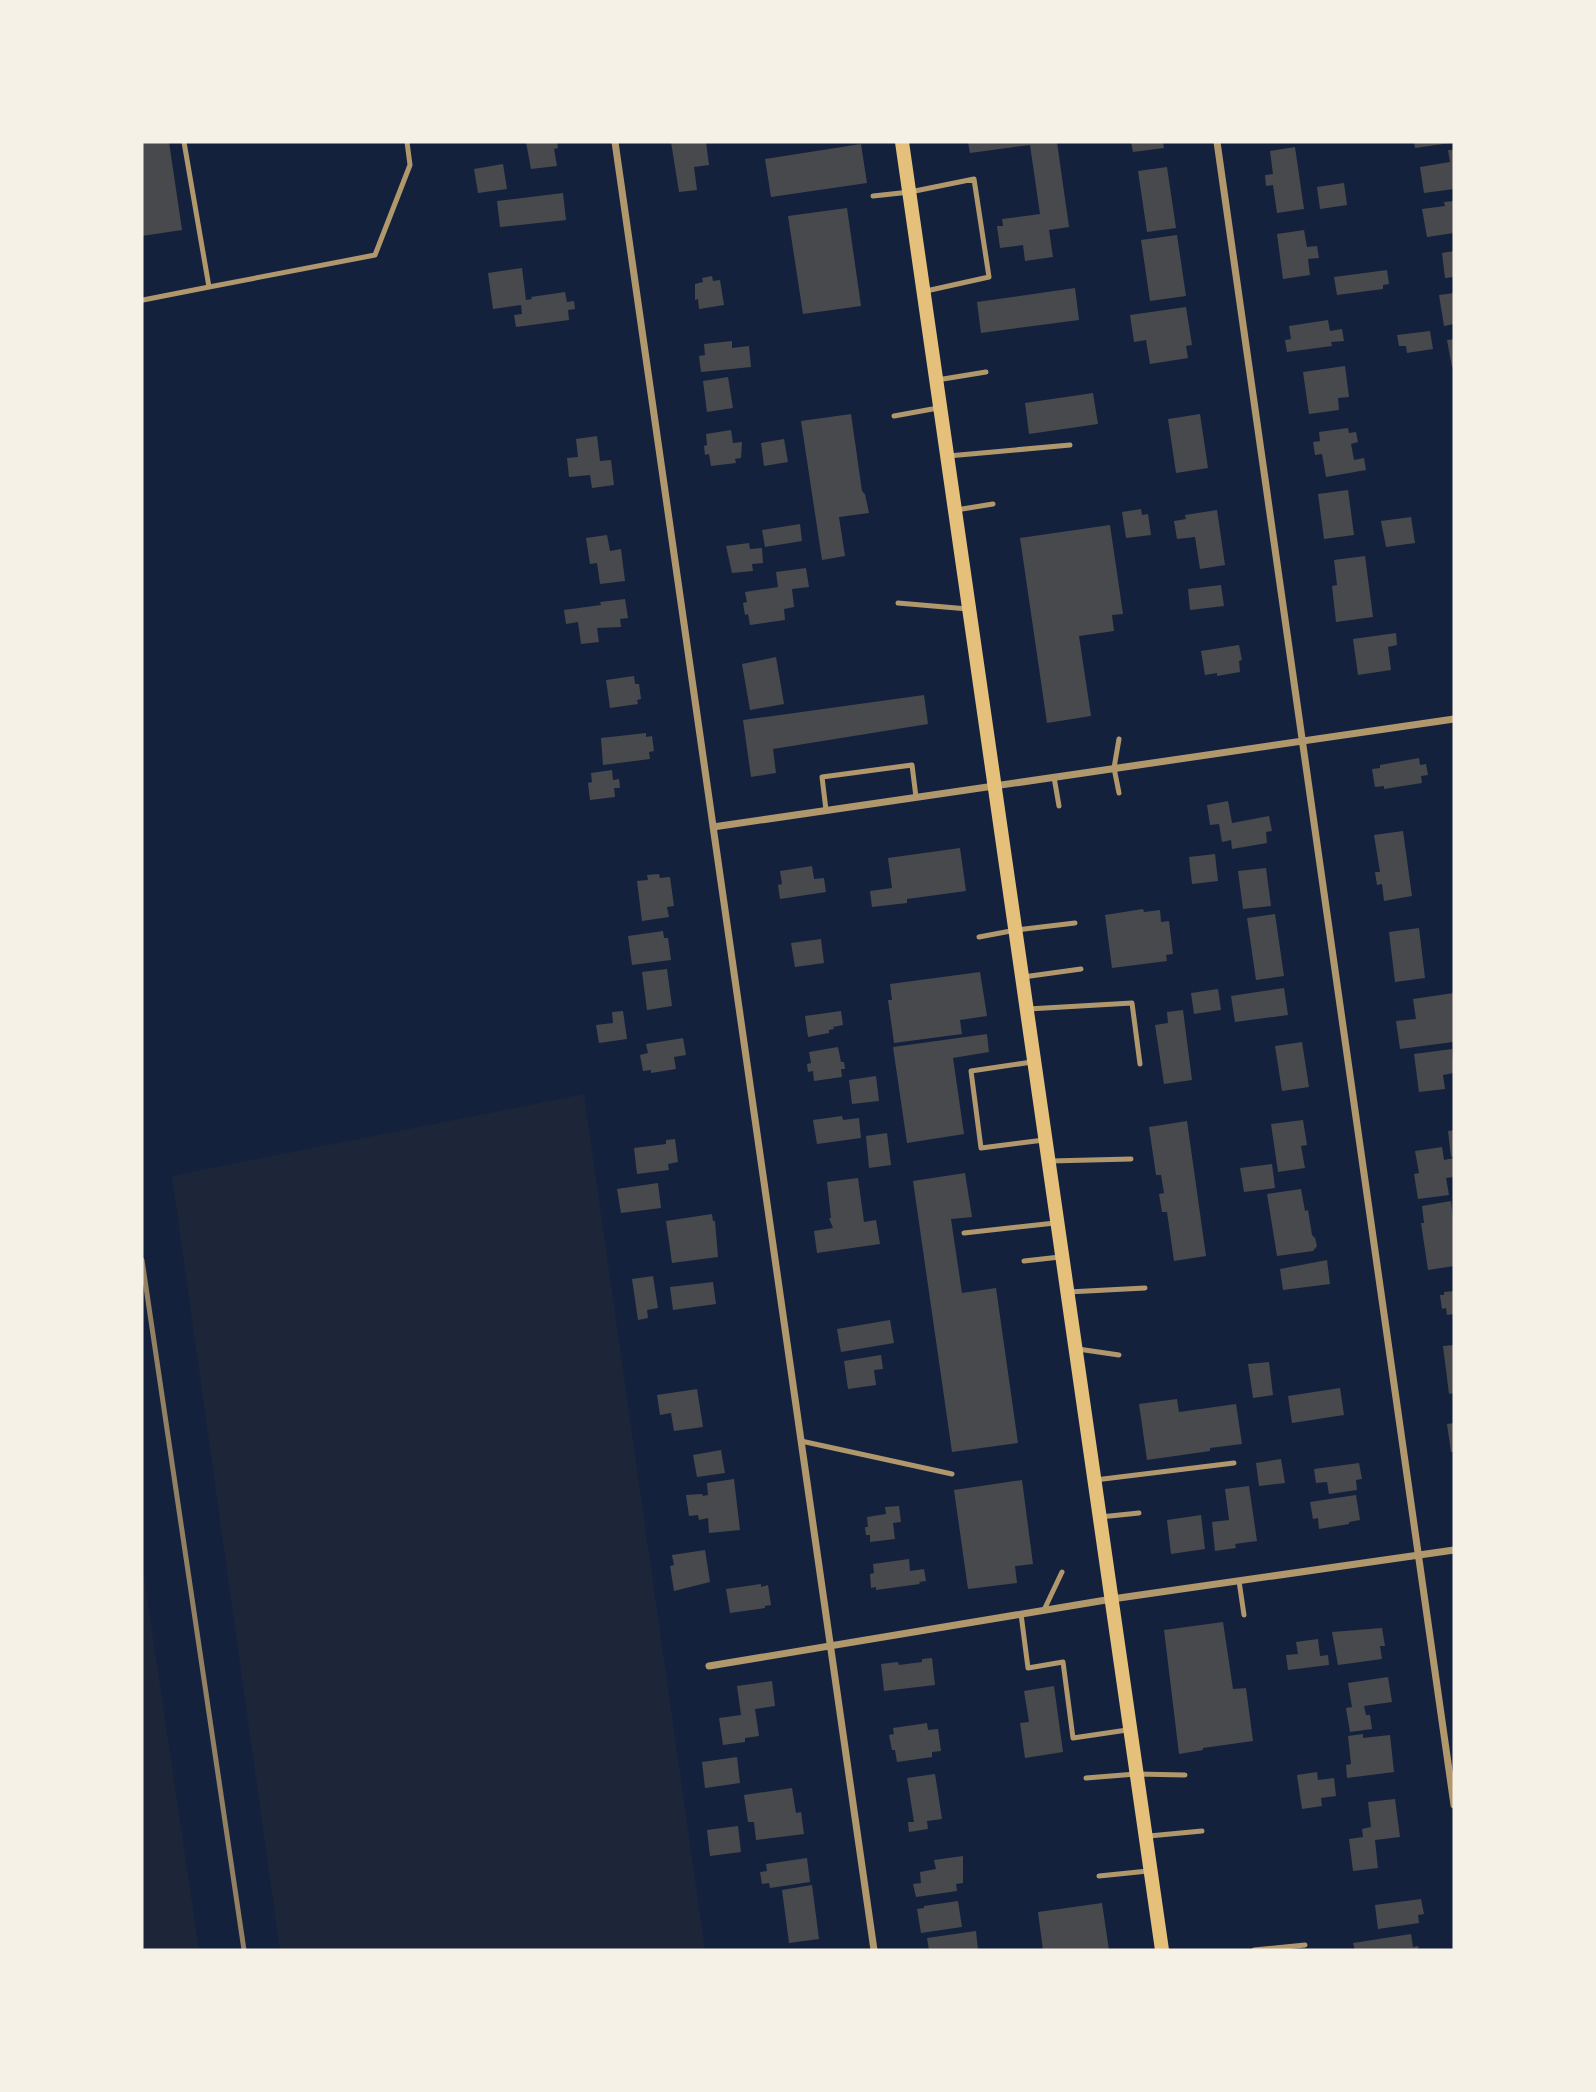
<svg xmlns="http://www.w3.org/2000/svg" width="1596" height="2092" font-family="'Source Sans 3',sans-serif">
<rect width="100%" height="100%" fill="#14213d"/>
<!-- green -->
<path fill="#1d2539" d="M584 1094 705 1950H280L172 1176Z
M142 1563 199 1950H142Z"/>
<!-- building -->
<path fill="#48494c" d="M142 142H169L182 230 142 236Z
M526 142H557L558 148 554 149 557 166 531 169Z
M671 142H706L709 165 694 167 697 190 679 192Z
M968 142H1057L1069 227 1049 230 1053 257 1025 261 1023 245 1000 248 997 226H1003L1002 219 1040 214 1030 145 970 153Z
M1131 142H1163L1164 148 1133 152Z
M1414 142H1450V143L1415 148Z
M861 144 867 183 771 197 765 159Z
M1295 147 1304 209 1277 213 1273 185 1266 186 1265 175 1273 174 1270 151Z
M1448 150H1454V189L1424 193 1420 167 1450 162Z
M503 164 507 189 478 193 474 169Z
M1167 167 1176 228 1147 232 1138 171Z
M1344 183 1347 205 1320 209 1317 187Z
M563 193 566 220 500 227 497 201Z
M1454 201V233L1427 237 1422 209 1445 206 1444 202Z
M847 208 861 306 803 314 788 216Z
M1304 230 1307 247 1317 246 1319 258 1308 259 1310 275 1283 279 1277 234Z
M1177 235 1186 296 1150 301 1141 240Z
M1454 251V277L1445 278 1442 253Z
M522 268 526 300 532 299 531 297 565 292 567 302 574 301 575 309 568 310 569 320 516 327 514 315 522 314 521 305 493 309 488 273Z
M1387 270 1389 284 1383 285V289L1337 295 1334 277Z
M712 276 713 281 720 280 724 305 699 309 698 299 695 300V284L703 282 702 278Z
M1075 288 1079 320 981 333 977 302Z
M1454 293V324L1444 326 1439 295Z
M1186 307 1192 345 1186 346 1188 358 1150 364 1146 340 1134 342 1130 315Z
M1328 320 1330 331 1342 329 1344 341 1331 342 1332 346 1287 352 1285 340 1291 339 1289 326Z
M1430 331 1433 349 1407 353 1406 346H1399L1397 335Z
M1454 339V367H1452L1447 340Z
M732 341V348L749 346 751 367 701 372 699 356 705 355 704 344Z
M1345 366 1349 397 1338 398 1339 410 1309 414 1303 372Z
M728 377 733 408 707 412 703 381Z
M1093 393 1098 424 1029 434 1025 403Z
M851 414 862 491 865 494 869 513 839 517 845 556 822 560 801 421Z
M1200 414 1208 468 1176 473 1168 419Z
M1348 428 1349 433 1356 432 1358 442 1351 444 1354 460 1364 458 1366 470 1326 477 1322 454 1315 455 1313 442 1320 441 1319 432Z
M731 430 733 443 742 442 741 458 735 459 736 463 711 466 709 454 705 455 704 446 707 445 706 434Z
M597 436 600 461 611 460 614 485 592 488 590 475 569 477 567 458 578 457 576 439Z
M784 439 788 462 764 466 761 443Z
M1348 490 1354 535 1324 539 1318 494Z
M1141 509 1142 515 1148 514 1151 535 1126 538 1122 512Z
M1217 510 1225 565 1200 569 1195 537 1177 539 1174 521 1186 519 1185 515Z
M1411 517 1415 543 1386 547 1381 521Z
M800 524 802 541 765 547 762 530Z
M1110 525 1123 614 1112 615 1114 631 1079 636 1091 716 1047 723 1020 538Z
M607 535 610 551 621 549 625 581 600 584 597 563 590 564 586 538Z
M749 543 750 549 762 548 763 563 752 564 753 571 732 573 726 546Z
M1365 556 1373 617 1336 622 1332 586 1337 585 1334 560Z
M806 568 809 587 792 589 794 607 784 609 785 620 750 625 748 614 745 615 743 603 747 602 745 592 778 587 776 572Z
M1221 585 1224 606 1190 610 1188 589Z
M625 599 628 618 620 619 621 627 597 628 599 642 581 644 578 622 566 624 564 610 601 605 600 602Z
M1396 633 1397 645 1388 647 1391 670 1358 675 1353 639Z
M1239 645 1242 660 1239 661 1240 672 1217 676V673L1205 675 1201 651Z
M776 657 784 704 750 710 742 664Z
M634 676 635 684H639L641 699 637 700 638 704 610 708 606 680Z
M924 695 928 724 773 749 776 773 751 777 743 720Z
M646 733V737L652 736 654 751 649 752 650 759 603 765 601 738Z
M1419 758 1420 765 1426 764 1428 775 1421 776 1422 783 1384 789V786L1375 787 1372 769 1380 768V765Z
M612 770 613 780 619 779 620 788H614L615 797 590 800 588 783 592 782 591 773Z
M1228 801 1232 823 1269 816 1272 831 1266 832 1267 843 1232 849 1231 840 1222 842 1219 824 1210 825 1207 805Z
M1403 831 1412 896 1384 901 1382 884 1377 885 1375 872H1380L1374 835Z
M960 848 966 891 907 899V903L872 907 870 891 892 888 888 858Z
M1215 854 1218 881 1192 884 1189 857Z
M812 866 814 879 824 878 826 892 780 899 778 885 782 884 780 871Z
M1266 868 1271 906 1243 909 1238 871Z
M659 874 660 878 670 877 674 906 667 907 669 917 642 921 637 881 648 880 647 875Z
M1143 909 1144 912 1160 910 1161 922 1169 921 1173 954 1166 955 1167 961 1112 968 1105 915Z
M1275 914 1284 976 1256 980 1247 918Z
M1419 928 1425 978 1395 982 1389 932Z
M663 931 664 938H668L671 960 632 965 628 936Z
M821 939 824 963 795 967 791 943Z
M667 969 672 1006 647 1010 642 972Z
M980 972 987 1016 960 1020 962 1034 894 1043 888 1000H892L890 984Z
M1284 988 1288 1015 1235 1022 1231 996Z
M1218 989 1221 1010 1194 1014 1191 993Z
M1454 993 1453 1042 1400 1049 1396 1021 1416 1019 1413 999Z
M1183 1010 1192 1080 1164 1084 1155 1025 1168 1023 1167 1012Z
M623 1011 627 1039 599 1043 596 1025 613 1023 612 1012Z
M841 1011 843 1025 833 1027 834 1029 829 1030V1033L808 1037 805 1016Z
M987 1034 989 1052 953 1058 964 1134 907 1143 893 1047Z
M683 1038 686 1055 674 1057 676 1069 651 1073V1070L643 1071 640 1055 648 1053 646 1044Z
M1302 1042 1309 1087 1282 1091 1275 1046Z
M838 1047 841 1062H844L845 1069H841L842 1077 814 1081 813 1071 808 1072 807 1064 811 1063 809 1052Z
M1452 1049 1454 1073 1443 1075 1445 1089 1419 1092 1414 1054Z
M876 1076 879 1101 852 1104 849 1080Z
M842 1116 843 1120 859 1118 861 1138 817 1144 813 1120Z
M1303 1120 1307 1145 1301 1146 1305 1168 1278 1172 1271 1124Z
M1187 1121 1206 1256 1174 1261 1167 1212H1162L1159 1194 1164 1193 1161 1175H1156L1149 1127Z
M1454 1130V1156L1451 1157 1448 1131Z
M887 1133 891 1165 869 1168 866 1136Z
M675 1139 678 1162 668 1164 669 1170 637 1174 634 1148 666 1144V1140Z
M1442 1147 1444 1160 1454 1158V1177L1446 1178 1449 1195 1418 1199 1414 1174 1419 1173 1415 1151Z
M1272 1164 1275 1188 1244 1192 1240 1168Z
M965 1173 972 1217 951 1219 962 1293 996 1288 1018 1443 952 1452 913 1181Z
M858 1178 864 1222 876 1220 880 1244 817 1253 814 1231 833 1228 829 1218H831L827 1182Z
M658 1183 661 1208 621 1213 617 1189Z
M1301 1189 1305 1211 1308 1210 1312 1235 1315 1238 1317 1246 1313 1251 1277 1256 1267 1194Z
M1451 1201 1454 1226V1266L1428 1270 1421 1223H1424L1422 1206Z
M712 1214 713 1221H715L718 1257 672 1263 666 1221Z
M1327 1260 1330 1284 1283 1290 1280 1269Z
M653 1276 658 1308 647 1310 648 1318 638 1320 632 1279Z
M713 1282 716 1304 673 1310 670 1287Z
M1454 1291V1314L1447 1315 1446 1308 1442 1309 1440 1295H1444V1292Z
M890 1320 894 1343 841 1352 837 1329Z
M1454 1345V1393L1449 1394 1443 1346Z
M881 1355 883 1369 874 1370 876 1385 848 1389 844 1361Z
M1269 1362 1273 1395 1253 1398 1248 1364Z
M1340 1388 1344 1415 1292 1423 1288 1396Z
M697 1389 703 1427 674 1431 671 1413 660 1415 657 1395Z
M1177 1399 1179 1412 1236 1404 1242 1444 1210 1448V1451L1147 1460 1139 1404Z
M1454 1423V1452H1451L1447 1424Z
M721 1450 725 1473 697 1477 693 1455Z
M1281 1459 1285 1483 1259 1486 1256 1463Z
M1359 1463 1362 1479 1356 1480 1357 1490 1329 1494 1327 1482 1316 1483 1314 1469Z
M734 1479 740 1530 709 1533 708 1518 699 1520 698 1515 689 1516 686 1495 702 1494 703 1496 708 1495 707 1483Z
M1022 1480 1033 1564 1015 1566 1017 1583 968 1589 954 1490Z
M1249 1486 1257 1541 1235 1544 1236 1548 1215 1551 1212 1522 1229 1520 1225 1489Z
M1356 1495 1360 1520 1349 1522V1524L1319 1529 1318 1518 1313 1519 1310 1502Z
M899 1506 901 1522 893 1523 895 1539 870 1542V1535H866L865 1527H868L867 1517 886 1514 885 1507Z
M1201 1515 1205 1549 1171 1554 1167 1520Z
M705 1550 710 1582 674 1591 670 1566 674 1565 672 1555Z
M909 1559 910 1571 924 1569 926 1581 919 1582 920 1584 876 1590V1587L871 1588 870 1574 874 1573 873 1564Z
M761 1584V1587L768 1585 771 1605 765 1606V1608L730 1613 726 1589Z
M1223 1622 1233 1689 1246 1688 1253 1741 1203 1748V1750L1179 1754 1164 1630Z
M1382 1628 1385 1646H1380L1382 1659 1338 1665 1332 1632Z
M1318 1639 1320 1656 1328 1655 1329 1665 1288 1670 1286 1655 1298 1654 1296 1642Z
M932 1658 935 1685 884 1691 881 1664 898 1662 899 1665 922 1662V1659Z
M1388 1677 1392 1702 1364 1706 1366 1715H1370L1372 1729 1350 1732 1346 1708 1352 1707 1348 1683Z
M772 1681 775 1706 755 1709 759 1736 745 1738V1742L723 1745 719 1718 741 1715 737 1686Z
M1054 1686 1063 1752 1025 1758 1020 1723 1029 1722 1024 1691Z
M927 1723 928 1730 938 1729 941 1751 932 1752V1757L897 1762 895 1750H892L889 1735 894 1734 893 1728Z
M1363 1734V1738L1390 1735 1394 1772 1347 1778 1346 1765 1351 1764 1348 1736Z
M737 1757 740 1783 705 1788 702 1762Z
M1317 1772 1318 1780 1334 1778 1336 1796 1321 1798 1322 1806 1302 1809 1297 1775Z
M935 1774 942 1819 927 1821 928 1829 909 1832 908 1822H914L907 1778Z
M792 1788 796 1813 801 1812 804 1834 756 1840 754 1822H748L744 1795Z
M1395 1799 1400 1837 1375 1840 1378 1868 1353 1871 1349 1839 1363 1837 1362 1829 1371 1827 1368 1802Z
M738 1826 741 1852 710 1856 707 1830Z
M963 1856V1883L956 1884 957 1891 916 1897 913 1884 921 1883 920 1872 936 1869 934 1860Z
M807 1858 810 1882 770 1888 769 1883 762 1884 760 1872 767 1871 766 1864Z
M812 1885 819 1939 789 1943 782 1890Z
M1421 1899 1424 1914 1418 1915 1419 1923 1378 1929 1375 1905Z
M958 1901 962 1927 921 1933 917 1909 924 1908V1906Z
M1102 1903 1109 1950H1043L1038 1912Z
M976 1931 978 1950H929L927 1938Z
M1411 1934 1413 1947 1418 1946 1419 1950H1355L1353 1943Z"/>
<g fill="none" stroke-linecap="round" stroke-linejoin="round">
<!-- service -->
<path stroke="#b1986c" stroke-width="5" d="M184 142 209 287 375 255 410 165 407 142
M873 196 910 192 974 179 989 277 926 291
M143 300 209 287
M937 380 986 372
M894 416 938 408
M948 456 1070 445
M956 510 993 504
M898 603 968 609
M1054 777 1059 806
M1119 793 1114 768 1119 739
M826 810 822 777 912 765 916 797
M979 937 1016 930 1075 923
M1023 977 1081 969
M1028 1009 1132 1003 1140 1064
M1032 1062 971 1071 981 1148 1044 1140
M1050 1161 1131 1159
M964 1233 1055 1223
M1024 1261 1060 1257
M1068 1292 1145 1288
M1078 1349 1119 1355
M801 1441 952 1474
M1095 1480 1234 1463
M1100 1517 1139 1513
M1239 1581 1244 1615
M1044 1610 1062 1572
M1021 1614 1028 1668 1063 1662 1073 1738 1127 1730
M1086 1778 1136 1774 1185 1775
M1149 1836 1202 1831
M1099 1876 1148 1871
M1254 1950 1305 1945"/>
<!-- minor -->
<path stroke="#b1986c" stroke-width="7" d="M615 142 874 1950
M1217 142 1454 1805
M713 827 1454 719
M709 1666 1112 1599 1454 1550"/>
<!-- secondary -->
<path stroke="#e5c07b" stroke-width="14" d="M902 142 1162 1950"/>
<!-- rail -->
<path stroke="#918062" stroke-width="5" d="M142 1260 244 1950"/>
</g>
<!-- border -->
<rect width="1596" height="2092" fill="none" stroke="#f6f1e7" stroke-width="287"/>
</svg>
